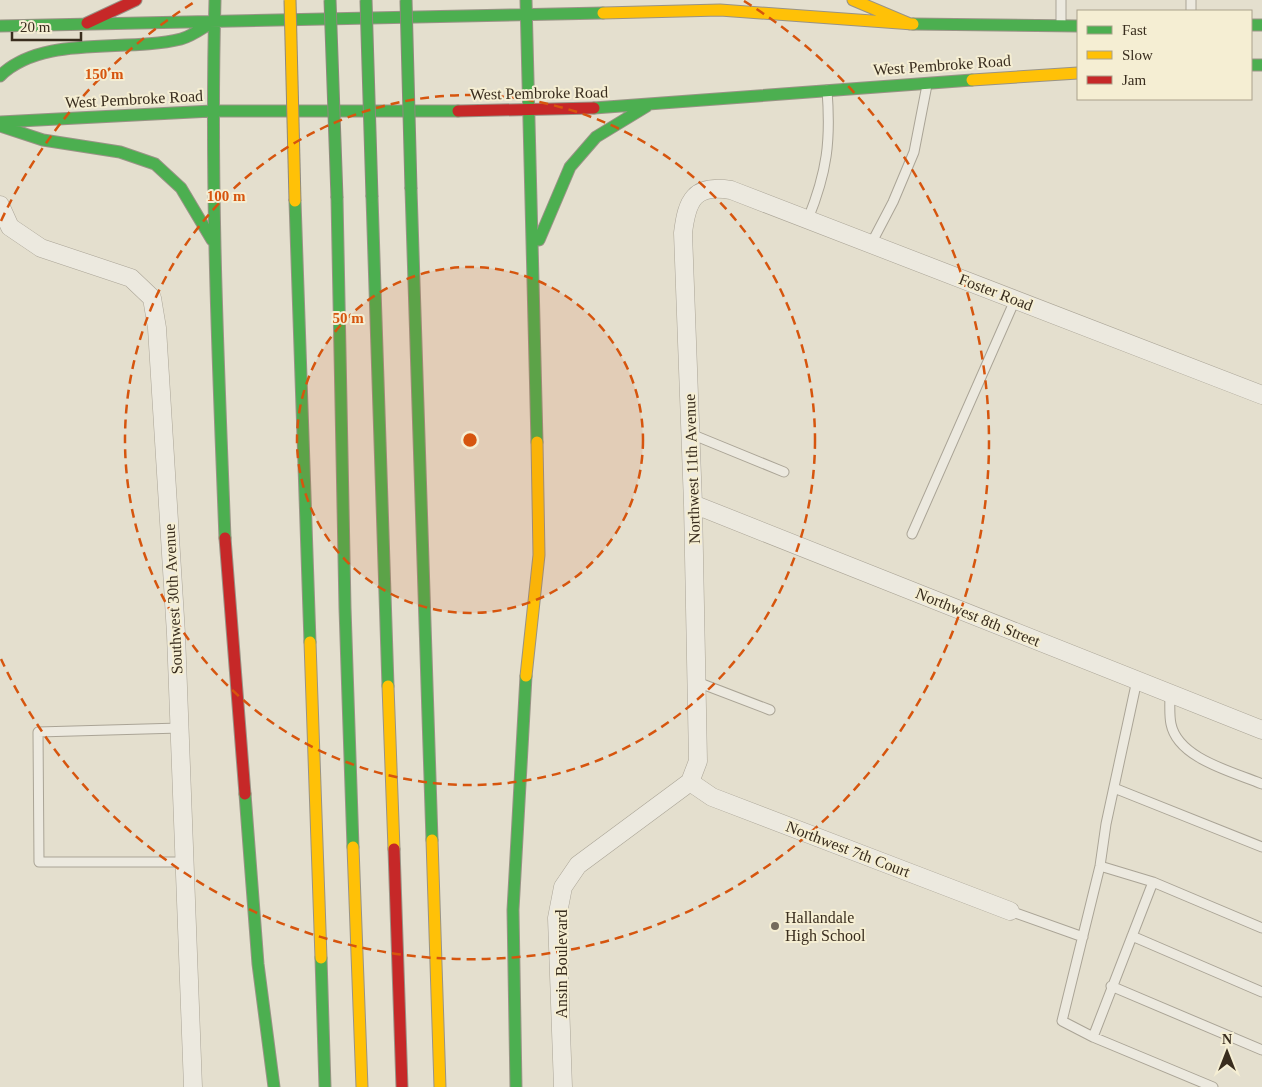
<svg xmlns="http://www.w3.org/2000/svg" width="1262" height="1087" font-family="'Times New Roman',serif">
<rect width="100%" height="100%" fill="#e4dfce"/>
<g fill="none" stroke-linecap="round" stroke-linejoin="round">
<defs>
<path id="lane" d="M1061 0V25
M1191 0V11
M808 219C827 172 831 141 827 90
M871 244 893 202 914 152 927 85
M691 434 784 472
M912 534 1015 300
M1137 680 1106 824 1100 866 1062 1021 1093 1037 1153 882
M697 682 770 710
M1170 693C1170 703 1169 715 1171 724 1178 759 1234 772 1262 784
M180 728 38 732 39 862H185
M1114 788 1262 847
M1100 866 1153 882 1262 928
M1010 911 1083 937
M1132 936 1262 992
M1111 986 1262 1050
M1093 1037 1213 1087"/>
<path id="street" d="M0 205 10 227 41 248 131 278 152 298 157 328 176 634 193 1087
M693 504 1262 730
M690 782 712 797 1010 911
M563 1087 557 918 563 887 578 865 690 782 698 761 693 504 683 233C687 200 694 184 731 190L1262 395"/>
<path id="fast" d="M215 0C210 181 218 358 225 538
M526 0 537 442
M913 24 1078 26
M1251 25H1262
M0 26 603 13
M1251 65H1262
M0 76C43 34 125 53 181 39 192 36 201 29 211 23
M594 108 972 80
M0 122 212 111H458
M0 126 43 140 120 152 155 164 181 188 212 240
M411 189 432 840
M372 197 388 686
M337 198 345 608 353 847
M295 201 310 642
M539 240 570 167 596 137 647 106
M245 794 258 964 274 1087
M321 958 325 1087
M516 1087 513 910 526 676"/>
<path id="slow" d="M853 0 910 24
M603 13 720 10 913 24
M972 80 1078 73
M310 642 321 958
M526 676 539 555 537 442
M388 686 394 849
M432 840 440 1087
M353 847 362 1087"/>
<path id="jam" d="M87 23 136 0
M458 111 594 108
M225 538 245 794
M394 849 402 1087"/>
</defs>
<!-- lane casing -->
<use href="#lane" stroke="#aaa496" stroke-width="11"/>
<!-- street casing -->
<use href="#street" stroke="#aaa496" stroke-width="19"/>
<!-- fast casing -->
<use href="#fast" stroke="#999386" stroke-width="13"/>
<!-- slow casing -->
<use href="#slow" stroke="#999386" stroke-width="13"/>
<!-- jam casing -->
<use href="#jam" stroke="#999386" stroke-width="13"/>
<!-- lane -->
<use href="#lane" stroke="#ece9df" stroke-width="9"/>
<!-- street -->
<use href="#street" stroke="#ece9df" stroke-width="18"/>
<!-- fast -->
<use href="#fast" stroke="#4caf50" stroke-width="11"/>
<!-- slow -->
<use href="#slow" stroke="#ffc107" stroke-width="11"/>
<!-- jam -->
<use href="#jam" stroke="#c62828" stroke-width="11"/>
<defs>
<path id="fast-bridge" d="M330 0 337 198
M366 0 372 197
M406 0 411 189"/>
<path id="slow-bridge" d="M290 0 295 201"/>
</defs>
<!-- fast-bridge casing -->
<use href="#fast-bridge" stroke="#8f897d" stroke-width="13" stroke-linecap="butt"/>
<!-- slow-bridge casing -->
<use href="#slow-bridge" stroke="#8f897d" stroke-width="13" stroke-linecap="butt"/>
<!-- fast-bridge -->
<use href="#fast-bridge" stroke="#4caf50" stroke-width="11"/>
<!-- slow-bridge -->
<use href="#slow-bridge" stroke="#ffc107" stroke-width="11"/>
</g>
<!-- distance rings -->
<circle cx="470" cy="440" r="173" fill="#d6550e" fill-opacity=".12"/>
<g fill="none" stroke="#d6550e" stroke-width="2.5" stroke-dasharray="9 6">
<circle cx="470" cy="440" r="173"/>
<circle cx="470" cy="440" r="345"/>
<path d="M1 221A518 518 0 0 1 196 1M744 1A518 518 0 1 1 1 659"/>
</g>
<!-- markers -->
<circle fill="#756b5c" stroke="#f5eed3" stroke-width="2" cx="775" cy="926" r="5"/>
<g text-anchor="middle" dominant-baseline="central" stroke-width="4" stroke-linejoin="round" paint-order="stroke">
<!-- street labels -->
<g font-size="16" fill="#392d1e" stroke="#f5eed3">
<text transform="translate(942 65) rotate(-4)">West Pembroke Road</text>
<text transform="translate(539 93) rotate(-1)">West Pembroke Road</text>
<text transform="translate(134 99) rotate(-3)">West Pembroke Road</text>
<text transform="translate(996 292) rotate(21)">Foster Road</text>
<text transform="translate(692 469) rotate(-92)">Northwest 11th Avenue</text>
<text transform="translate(173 599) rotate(-93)">Southwest 30th Avenue</text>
<text transform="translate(978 617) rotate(22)">Northwest 8th Street</text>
<text transform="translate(848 849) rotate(21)">Northwest 7th Court</text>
<text transform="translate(561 964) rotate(-90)">Ansin Boulevard</text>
</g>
<!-- poi labels -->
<g font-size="16" fill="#392d1e" stroke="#f5eed3" text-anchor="start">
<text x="785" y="917">Hallandale<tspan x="785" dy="18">High School</tspan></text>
</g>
</g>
<circle cx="470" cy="440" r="8" fill="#d6550e" stroke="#f5eed3" stroke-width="2.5"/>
<g font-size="15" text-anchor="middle" font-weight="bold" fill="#d6550e" stroke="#f5eed3" stroke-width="4" stroke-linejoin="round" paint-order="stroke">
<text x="104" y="79">150 m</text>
<text x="226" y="201">100 m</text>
<text x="348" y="323">50 m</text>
</g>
<!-- legend -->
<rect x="1077" y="10" width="175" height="90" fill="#f5eed3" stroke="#aaa18b"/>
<rect x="1087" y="26" width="25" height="8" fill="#4caf50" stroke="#aaa18b"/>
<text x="1122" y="35" font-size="15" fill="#392d1e">Fast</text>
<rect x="1087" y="51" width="25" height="8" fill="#ffc107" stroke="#aaa18b"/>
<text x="1122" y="60" font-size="15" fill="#392d1e">Slow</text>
<rect x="1087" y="76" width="25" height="8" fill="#c62828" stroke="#aaa18b"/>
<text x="1122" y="85" font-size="15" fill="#392d1e">Jam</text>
<!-- north arrow -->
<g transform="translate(1227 1052)" stroke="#f5eed3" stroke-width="4" paint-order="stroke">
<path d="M0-4L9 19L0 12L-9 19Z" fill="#392d1e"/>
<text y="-8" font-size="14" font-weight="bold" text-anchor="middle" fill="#392d1e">N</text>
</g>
<!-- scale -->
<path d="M12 32v8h69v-8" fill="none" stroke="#392d1e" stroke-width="2.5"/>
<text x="20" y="32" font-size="15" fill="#392d1e" stroke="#f5eed3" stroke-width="4" paint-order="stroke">20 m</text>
</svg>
